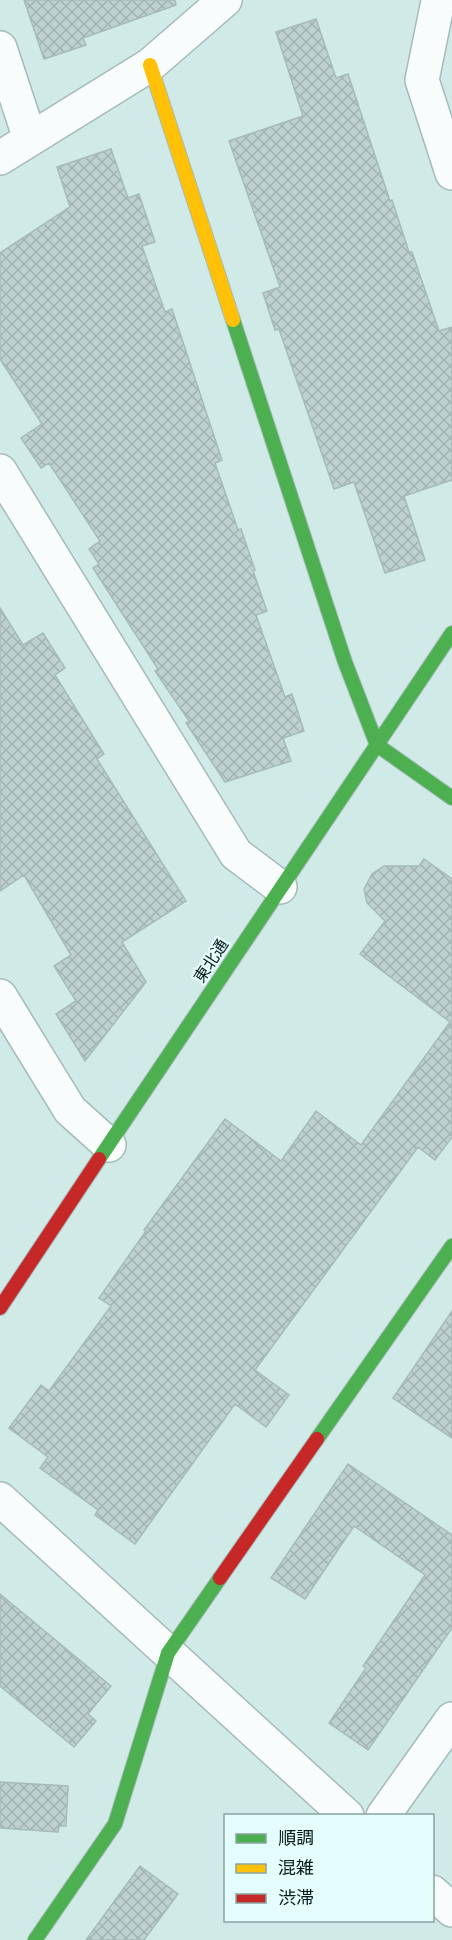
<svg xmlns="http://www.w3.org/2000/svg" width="452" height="1940" font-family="Bitter,'Noto Sans JP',serif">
<defs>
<pattern id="building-cross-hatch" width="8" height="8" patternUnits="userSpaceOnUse" patternTransform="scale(1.5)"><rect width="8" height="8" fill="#bdd1d0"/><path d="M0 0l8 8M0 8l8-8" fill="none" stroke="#a1b3b2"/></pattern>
</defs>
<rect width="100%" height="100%" fill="#d0eae8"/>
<!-- building -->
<path fill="url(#building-cross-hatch)" stroke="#a6bab9" stroke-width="1.5" d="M24 0H175L176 5 83 38 86 45 44 59Z
M316 19 336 78 348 74 390 201 392 200 409 252H412L439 331 452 327V480L404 496 425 560 385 573 354 482 334 489 279 329 275 330 263 293 280 287 229 141 303 116 276 32Z
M111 149 128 198 139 194 155 242 142 246 165 312 172 309 222 460 215 463 238 530 241 529 255 570 253 571 267 611 256 615 285 697 292 694 304 731 283 738 291 761 225 782 186 723 189 721 155 671 158 669 93 568 99 564 89 549 100 541 49 463 41 468 21 438 42 424 0 359V253L70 207 57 167Z
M0 608 23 645 43 633 65 668 55 675 104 754 97 759 186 901 122 942 146 982 85 1061 56 1014 76 1001 54 966 71 955 24 875 0 891Z
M424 859 452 879V1137L435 1160 418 1147 255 1370 289 1395 266 1427 235 1404 135 1544 95 1515 98 1510 40 1468 48 1457 9 1428 41 1385 49 1391 111 1306 99 1298 146 1231 144 1230 225 1119 281 1161 316 1111 361 1145 450 1022 360 954 385 921 367 903 364 889 372 874 384 866H419Z
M452 1311V1438L393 1398Z
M348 1464 452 1535V1628L368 1750 329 1723 366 1668 363 1666 425 1575 354 1526 305 1599 271 1578Z
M0 1594 111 1686 88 1714 96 1721 74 1747 0 1686Z
M0 1782 68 1786 66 1826H59L58 1832 0 1828Z
M140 1866 178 1894 144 1940H86Z"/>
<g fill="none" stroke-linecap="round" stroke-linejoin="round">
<defs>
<path id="street" d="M437 6 422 80 452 173
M0 48 30 139
M0 158 150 65 225 0
M0 471 236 854 280 887
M0 996 70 1110 109 1145
M0 1499 347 1816
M383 1816 452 1719
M432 1892 452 1910"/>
<path id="fast" d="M233 320 345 662 377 745 452 798
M99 1159 452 633
M317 1439 452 1246
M35 1940 115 1824 168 1653 220 1578"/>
<path id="slow" d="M150 65 233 320"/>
<path id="jam" d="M0 1308 99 1159
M220 1578 317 1439"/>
</defs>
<!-- street casing -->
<use href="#street" stroke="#a6bbb9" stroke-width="36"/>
<!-- fast casing -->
<use href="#fast" stroke="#a6bbb9" stroke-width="16"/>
<!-- slow casing -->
<use href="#slow" stroke="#a6bbb9" stroke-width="16"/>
<!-- jam casing -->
<use href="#jam" stroke="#a6bbb9" stroke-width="16"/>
<!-- street -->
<use href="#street" stroke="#f8fcfc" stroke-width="33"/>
<!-- fast -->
<use href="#fast" stroke="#4caf50" stroke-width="14"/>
<!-- slow -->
<use href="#slow" stroke="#ffc107" stroke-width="14"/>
<!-- jam -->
<use href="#jam" stroke="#c62828" stroke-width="14"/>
</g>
<g text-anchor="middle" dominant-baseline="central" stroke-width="4.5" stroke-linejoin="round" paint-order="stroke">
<!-- street labels -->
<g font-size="16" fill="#081a19" stroke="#e2fdfb">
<text transform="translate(211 961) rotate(-57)">東北通</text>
</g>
</g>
<!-- legend -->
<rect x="224" y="1814" width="210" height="108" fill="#e2fdfb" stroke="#8ba2a1" stroke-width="1.5"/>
<rect x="236" y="1834" width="30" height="9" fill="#4caf50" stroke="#8ba2a1" stroke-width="1.5"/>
<text x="278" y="1844" font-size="18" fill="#081a19">順調</text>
<rect x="236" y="1864" width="30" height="9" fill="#ffc107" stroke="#8ba2a1" stroke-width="1.5"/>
<text x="278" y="1874" font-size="18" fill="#081a19">混雑</text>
<rect x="236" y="1894" width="30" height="9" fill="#c62828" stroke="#8ba2a1" stroke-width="1.5"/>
<text x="278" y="1904" font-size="18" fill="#081a19">渋滞</text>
</svg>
